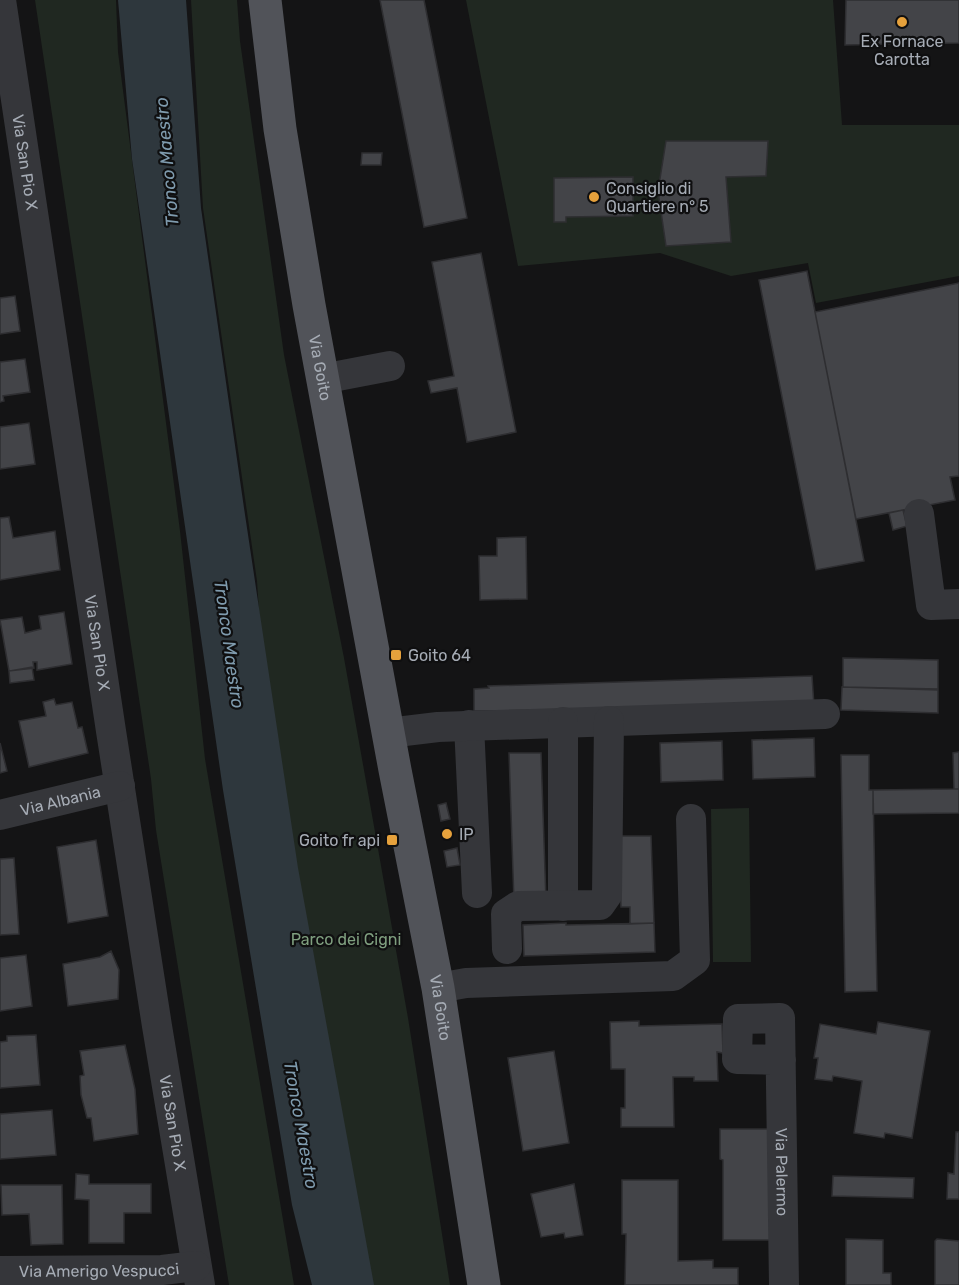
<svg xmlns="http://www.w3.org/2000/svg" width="959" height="1285" font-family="Rubik,sans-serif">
<rect width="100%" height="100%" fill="#141415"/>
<!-- green -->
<path fill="#202821" d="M35 0H116L118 52 180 531 205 759 294 1285H229L156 830 151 779Z
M191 0H237L240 41 284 355 344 658 372 815 408 1018 450 1285H373L268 749 257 581 203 208Z
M466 0H833L842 125H959V276L816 303 808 263 731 276 660 253 518 266Z
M749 808 751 962H713L711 809Z"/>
<!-- water -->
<path fill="#2e373d" d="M118 0H186L201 208 244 508 298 868 374 1285H312L292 1205 223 790 132 159Z"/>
<!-- building -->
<path fill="#434448" stroke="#2e2e31" stroke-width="1.5" d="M380 0H424L467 218 424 227Z
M846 0H959V43L845 45Z
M666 141H768L766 176 726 177 731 242 666 246 658 191Z
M362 153H382L381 165H361Z
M633 177V216L566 217V222H554V178Z
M481 253 516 432 467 442 457 388 431 393 428 381 454 376 432 262Z
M807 271 864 561 816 570 759 280Z
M959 283V476L950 477 955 500 856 519 815 312Z
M15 296 20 331 0 334V298Z
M25 359 30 392 3 396 4 401 0 402V362Z
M29 423 35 464 0 469V427Z
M903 510 907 526 893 530 889 513Z
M9 517 13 538 55 531 60 570 0 580V518Z
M526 537 527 599 480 600 479 556H497V538Z
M64 612 72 664 37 670V662H33L34 668 9 671 0 620 22 617 25 633 41 629 39 616Z
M843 658 938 660V689L843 687Z
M32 667 34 680 10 683 9 671Z
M812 676 814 706 474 711V689L489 688 488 686Z
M842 687 938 690V713L841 710Z
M54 699 56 705 72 702 78 728 82 727 88 753 29 767 19 721 46 716 43 702Z
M814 738 815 777 753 779 752 740Z
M722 741 723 780 661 782 660 743Z
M0 743 7 771 0 773Z
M959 752V789H954L953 753Z
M509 753H541L546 901 514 902Z
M841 755H869V790H873L877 991 845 992Z
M954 789H959V813L873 814V790Z
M446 803 450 819 441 821 438 805Z
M619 836H651L654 923 630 924V907H621Z
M96 840 108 916 68 923 57 847Z
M457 848 460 865 447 867 444 851Z
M14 858 19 934 0 935V859Z
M566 923V925L654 923 655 952 524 956 523 925Z
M111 951 119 970 118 999 68 1006 63 964 100 957Z
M26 955 32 1006 0 1011V958Z
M639 1021V1026L722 1024 723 1053 717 1052 718 1081H694V1077H673L674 1127H621V1108H625V1069H611L610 1022Z
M878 1022 930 1031 912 1138 885 1133 884 1138 854 1133 862 1081 833 1076 832 1081 815 1079 818 1058H814L820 1024 876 1034Z
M36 1035 40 1085 0 1088V1042L7 1041V1036Z
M125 1045 135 1089 138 1134 94 1141 91 1118H87L81 1095 80 1076 84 1075 80 1051Z
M554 1051 569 1143 523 1151 508 1058Z
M52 1110 56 1155 0 1159V1114Z
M720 1129H774L777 1240H723V1160L720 1159Z
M956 1132H959V1199H947L948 1173 954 1174Z
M76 1174 89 1175V1184H151V1213H124V1243H89V1200L75 1199Z
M833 1176 914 1178 913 1198 832 1196Z
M622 1180H678V1261L713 1260V1268H738V1285H625L626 1234H622Z
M574 1184 583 1235 565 1238 564 1233 541 1237 531 1194Z
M1 1185H62L63 1244 31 1245 29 1214 2 1215Z
M846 1239 883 1240V1273H891V1285H846Z
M937 1239 959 1241V1285H935V1241Z"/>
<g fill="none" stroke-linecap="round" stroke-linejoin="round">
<!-- minor -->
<g stroke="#35363a" stroke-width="30">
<path id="s1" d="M1 0 111 731 157 1026 200 1285"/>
<path d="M322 379 390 366"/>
<path d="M919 514 931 605 959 604"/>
<path d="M469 725 477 893"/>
<path d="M388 733 438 727 825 714"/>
<path id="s2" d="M0 815 120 786"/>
<path d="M563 906V722"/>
<path d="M507 949 506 914 518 906 600 905 607 895 609 721"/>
<path d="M438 988 466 983 673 976 695 960 691 819"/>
<path id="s3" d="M781 1060 737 1059 738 1019 780 1018 784 1285"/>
<path id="s4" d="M0 1271 162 1270 196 1266"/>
</g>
<!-- major -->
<path stroke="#515359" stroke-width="33" id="s5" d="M265 0 280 129 309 305 395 770 438 988 484 1285"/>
</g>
<!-- markers -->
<g fill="#e6a13c" stroke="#0f0f10" stroke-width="2">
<circle cx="902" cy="22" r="6"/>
<circle cx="594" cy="197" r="6"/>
<rect x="390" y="649" width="12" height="12" rx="3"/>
<circle cx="447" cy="834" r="6"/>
<rect x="386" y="834" width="12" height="12" rx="3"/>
</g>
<g text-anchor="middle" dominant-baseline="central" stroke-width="4.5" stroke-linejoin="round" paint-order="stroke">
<!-- poi labels -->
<g font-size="16" fill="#a6acb5" stroke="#0f0f10" text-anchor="start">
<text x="902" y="41" text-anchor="middle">Ex Fornace<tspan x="902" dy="18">Carotta</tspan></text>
<text x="606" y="188">Consiglio di<tspan x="606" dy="18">Quartiere n° 5</tspan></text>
<text x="408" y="655">Goito 64</text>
<text x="459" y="834">IP</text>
<text x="380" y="840" text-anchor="end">Goito fr api</text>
</g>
<!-- street labels -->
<g font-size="16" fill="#a6acb5" stroke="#0f0f10">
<text stroke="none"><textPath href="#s1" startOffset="164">Via San Pio X</textPath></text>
<text stroke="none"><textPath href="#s5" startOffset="372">Via Goito</textPath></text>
<text stroke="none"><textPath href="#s1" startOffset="650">Via San Pio X</textPath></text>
<text stroke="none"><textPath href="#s2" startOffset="62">Via Albania</textPath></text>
<text stroke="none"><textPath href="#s5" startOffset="1023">Via Goito</textPath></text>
<text stroke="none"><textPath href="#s1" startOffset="1136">Via San Pio X</textPath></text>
<text stroke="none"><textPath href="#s3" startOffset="280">Via Palermo</textPath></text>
<text stroke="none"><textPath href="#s4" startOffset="99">Via Amerigo Vespucci</textPath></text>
</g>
<!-- park labels -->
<g font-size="16" fill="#7f9f7f" stroke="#0f0f10">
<text x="346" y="939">Parco dei Cigni</text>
</g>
<!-- water labels -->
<g font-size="18" font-style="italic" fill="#7f9bae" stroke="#0f0f10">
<text transform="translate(167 162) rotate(-95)">Tronco Maestro</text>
<text transform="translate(229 644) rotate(82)">Tronco Maestro</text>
<text transform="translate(301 1125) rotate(80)">Tronco Maestro</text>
</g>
</g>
</svg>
